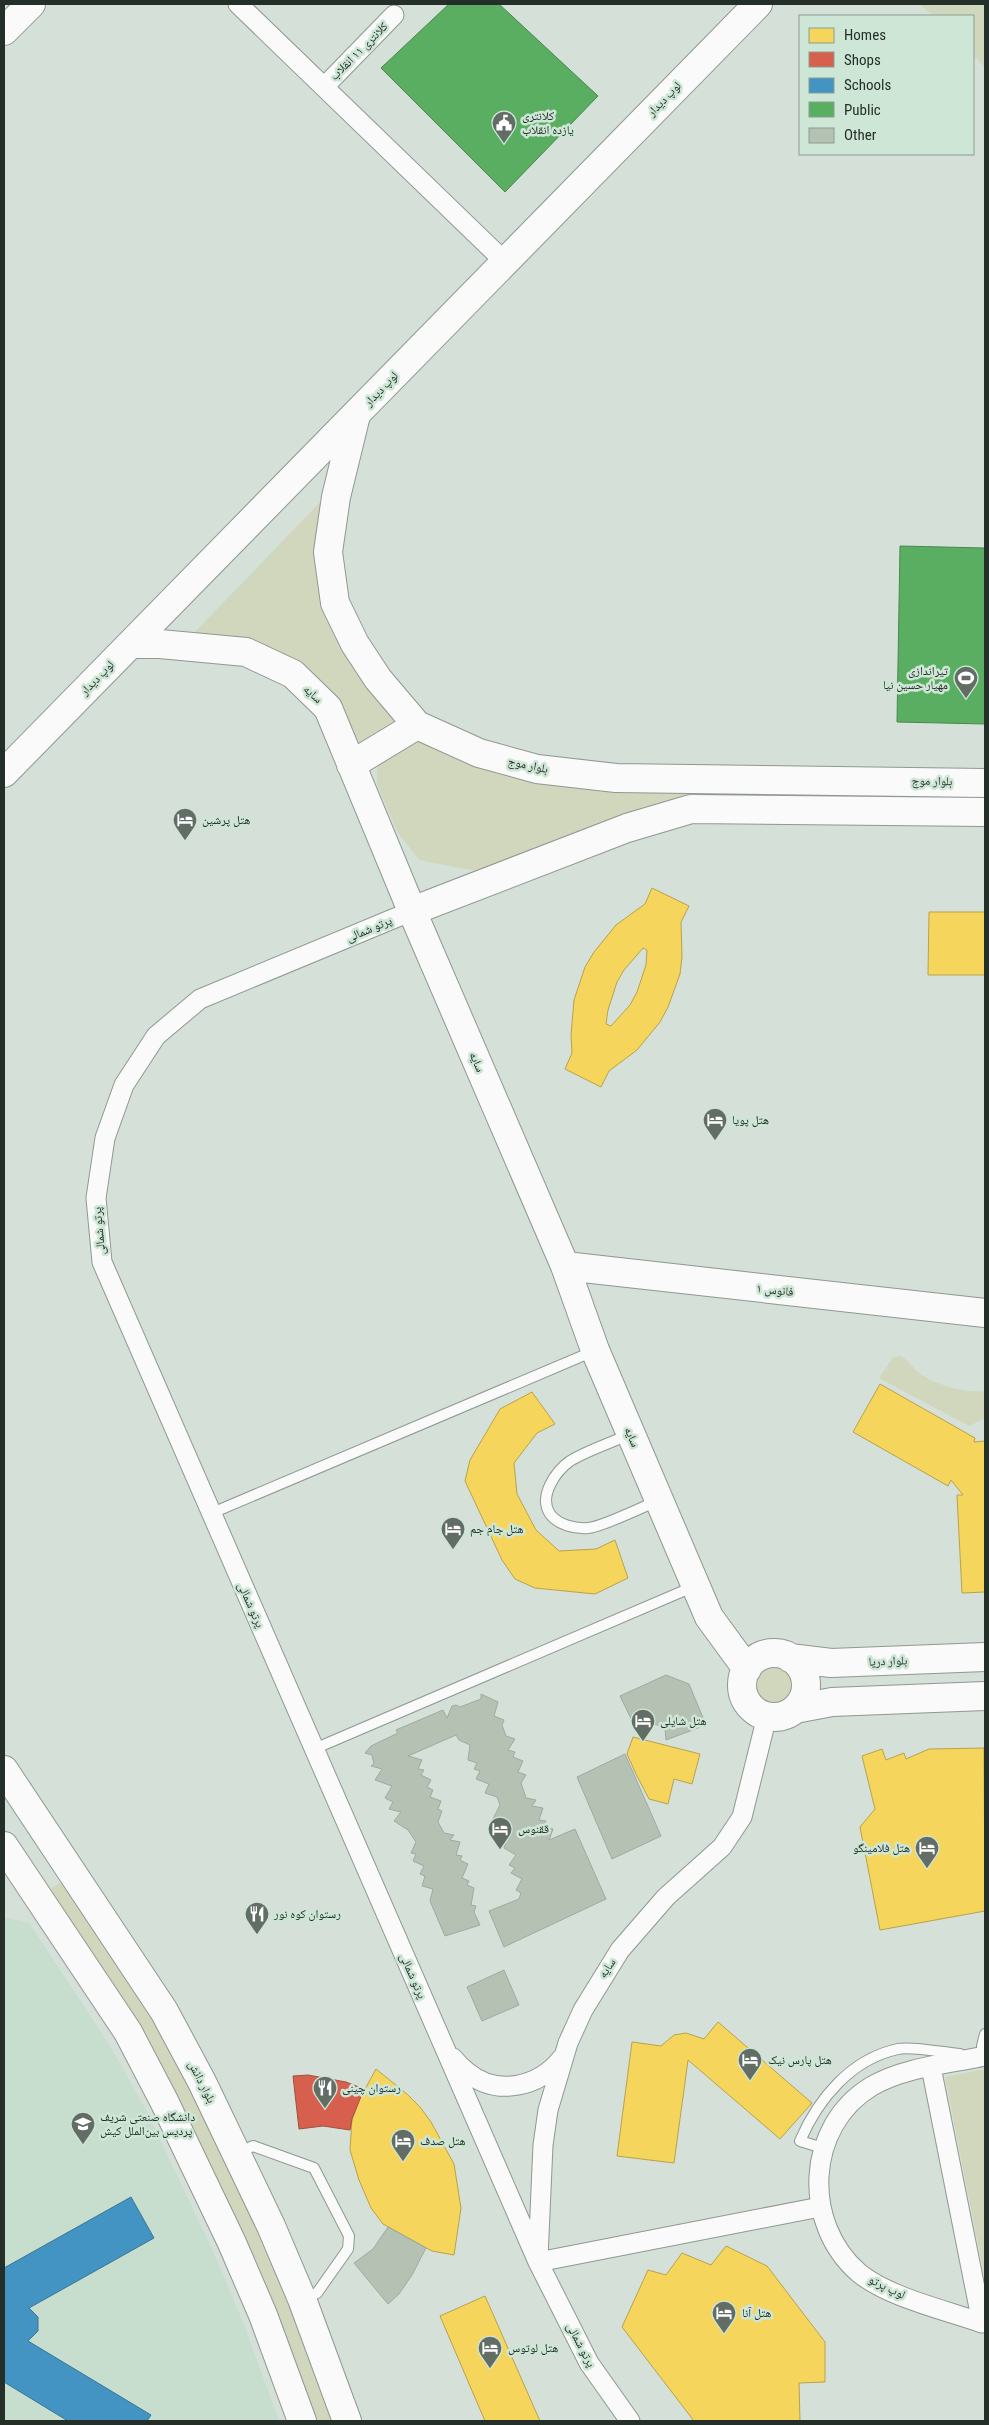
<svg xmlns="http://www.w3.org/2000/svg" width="989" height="2425" font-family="'Roboto Condensed','Noto Naskh Arabic',sans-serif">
<rect width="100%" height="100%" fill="#d4e0d8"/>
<!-- built -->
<path fill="#c7decf" d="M4 1917 29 1923 109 2044 146 2110 213 2251 243 2322 279 2421H4Z"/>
<!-- green -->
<path fill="#d1d7bc" d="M920 4H985V67L973 55V16H933Z
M329 493 322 566 407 721 363 751 336 704 226 638 194 633Z
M412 740 442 747 807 789 703 795 664 804 481 872 419 860 398 833 377 785V770L382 754Z
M901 1356C908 1360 912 1367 918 1372 934 1385 965 1393 985 1391V1418L969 1426 879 1378 893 1357Z
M752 1685a22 22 0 1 1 44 0a22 22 0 1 1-44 0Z
M59 1883 64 1884 154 2017 227 2158 291 2304 334 2421H315L243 2238 175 2095 51 1893 52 1888Z
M985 2069V2280L945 2077Z"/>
<!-- homes -->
<path fill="#f6d55c" stroke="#b7a34d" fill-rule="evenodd" d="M652 888 689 906 681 922 682 957 680 974 668 1007 660 1022 637 1050 609 1071 601 1087 565 1069 572 1053 571 1035 574 1000 585 967 594 952 616 925 645 904ZM643 948 647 950 646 965 637 992 630 1005 611 1026 606 1024 608 1010 617 982 624 970Z
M929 912H985V975H928Z
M880 1384 975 1438 974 1442 985 1441V1592L962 1593 957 1495H963L951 1480 948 1486 853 1432Z
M532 1392 555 1424 537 1433 514 1463 517 1494 536 1530 559 1551 596 1549 615 1540 628 1578 595 1594 535 1588 515 1579 502 1560 465 1481 470 1460 500 1409Z
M633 1737 700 1754 692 1784 674 1779 668 1804 649 1799 636 1774 627 1754Z
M984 1748 985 1911 880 1930 860 1827 875 1809 862 1756 882 1749 886 1760 904 1753 906 1759 929 1749Z
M718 2022 812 2103 780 2139 688 2060 674 2163 617 2156 632 2042 661 2046 674 2035 686 2033 704 2039Z
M376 2069 407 2094 420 2107 431 2122 454 2164 461 2208 454 2255 432 2251 383 2224 371 2208 359 2180 350 2150 352 2119 358 2102Z
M726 2246 767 2266 825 2342V2382L799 2383 800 2421H694L622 2327 648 2270 666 2275 682 2253 711 2265Z
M485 2296 540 2421H485L440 2316Z"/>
<!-- shops -->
<path fill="#d6604d" stroke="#a15142" d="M308 2075 346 2082 364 2089 352 2119 350 2130 323 2126 299 2129 293 2076Z"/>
<!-- schools -->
<path fill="#4393c3" stroke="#3a7595" d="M131 2197 154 2238 29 2308 38 2317V2331L28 2341 151 2415 147 2421H68L4 2382V2268Z"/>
<!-- public -->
<path fill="#5aae61" stroke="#4a8850" d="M449 4H499L598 96 505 192 381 68Z
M900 546 985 548V724L897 722Z"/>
<!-- building -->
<path fill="#b5c1b2" stroke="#a1a9a2" d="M666 1675 689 1684 706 1725 666 1740 665 1728 652 1723 639 1735 620 1696Z
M481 1694 498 1702 494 1716 504 1720 502 1725 506 1736 515 1739 508 1750 515 1752 513 1757 523 1761 518 1772 526 1775 521 1783 526 1798 536 1800 532 1806 543 1808 539 1820 546 1821 544 1826 553 1829 549 1840 575 1829 606 1899 504 1947 489 1911 519 1899 521 1893 516 1890 522 1879 511 1873 515 1868 509 1865 516 1855 504 1848 506 1840H501L505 1832 492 1829 497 1820 493 1819 500 1805 497 1797 485 1793 489 1784 476 1779 480 1771 474 1769 477 1763 468 1760 470 1745 459 1740 456 1735 408 1756 422 1760 418 1769 424 1770 421 1775 431 1780 427 1787 433 1790 430 1797 441 1801 438 1809 442 1811 438 1822 444 1833 454 1835 450 1840 460 1842 456 1855 462 1856 460 1860 468 1864 462 1878 469 1881 467 1885 474 1888 471 1905 476 1906 474 1912 480 1925 445 1936 430 1901 433 1889 422 1886 425 1876 420 1874 424 1866 413 1861 416 1854 411 1853 416 1842 408 1830 394 1821 401 1812 389 1809 393 1802 385 1798 392 1786 375 1780 382 1769 371 1766 374 1764 372 1755 365 1753 371 1746 398 1733 396 1730 443 1710 447 1718 452 1706 456 1705 460 1707 481 1699Z
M625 1754 661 1836 612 1859 577 1777Z
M504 1970 519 2005 482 2021 467 1987Z
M388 2227 426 2248 412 2275 399 2294 388 2304 354 2263 373 2249Z"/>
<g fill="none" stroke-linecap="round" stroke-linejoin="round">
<defs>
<path id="lane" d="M630 1434C611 1443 588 1450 570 1461 556 1471 538 1496 550 1514 558 1525 575 1529 588 1528 602 1527 643 1507 659 1500
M212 1513 594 1351
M314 1749 695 1586
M980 2056 983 2057 982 2046 985 2034
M823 2148 800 2141C818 2099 851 2059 898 2049 912 2046 945 2053 960 2054
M238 2153 253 2146 314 2168 349 2236 348 2249 317 2293 304 2298"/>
<path id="street" d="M238 4 505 262
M324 87 394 15
M412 911 200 999 156 1036 124 1085 105 1138 96 1198 102 1262 538 2262 589 2363 630 2421
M985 2056C948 2064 905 2067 872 2086 805 2126 802 2224 859 2273 888 2297 945 2310 982 2323L985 2322
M453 2058C457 2063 462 2068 467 2072 497 2097 539 2087 562 2058
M931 2067 982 2323
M538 2258 543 2145 548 2110 568 2043 583 2010 620 1950 666 1897 722 1847 742 1817 767 1716
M538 2262 820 2207"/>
<path id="secondary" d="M4 31 31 4
M356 415 336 497 328 552 335 603 355 644 378 679 417 725 479 753 537 769 616 778 985 783
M131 644H160L246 652 293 674 328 708 412 911 565 1266 595 1350 709 1617 747 1669
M351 765 417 725
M4 773 758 4
M412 911 627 828 691 809 985 812
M565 1266 985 1313
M742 1685a32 32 0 1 1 64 0a32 32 0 1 1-64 0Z
M790 1658 831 1663 985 1657
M795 1709 832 1702 985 1696
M4 1770 164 2011 202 2082 271 2226 302 2299 347 2421
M4 1846 128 2032 164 2101 232 2243 263 2315 302 2421"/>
</defs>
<!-- lane casing -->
<use href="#lane" stroke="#8f9892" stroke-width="12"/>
<!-- street casing -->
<use href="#street" stroke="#8f9892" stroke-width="21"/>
<!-- secondary casing -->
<use href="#secondary" stroke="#8f9892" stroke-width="30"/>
<!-- lane -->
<use href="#lane" stroke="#f9faf9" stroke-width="10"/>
<!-- street -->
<use href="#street" stroke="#f9faf9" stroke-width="19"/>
<!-- secondary -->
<use href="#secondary" stroke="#f9faf9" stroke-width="28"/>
</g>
<!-- icons -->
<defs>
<symbol id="civic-pin" viewBox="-11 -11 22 30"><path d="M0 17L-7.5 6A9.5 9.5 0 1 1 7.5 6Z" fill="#626d66" stroke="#cee6d6"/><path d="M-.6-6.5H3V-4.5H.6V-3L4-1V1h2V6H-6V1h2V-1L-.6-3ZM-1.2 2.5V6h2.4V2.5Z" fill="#fff"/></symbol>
<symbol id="stadium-pin" viewBox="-11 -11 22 30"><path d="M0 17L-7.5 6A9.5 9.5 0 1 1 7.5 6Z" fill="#626d66" stroke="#cee6d6"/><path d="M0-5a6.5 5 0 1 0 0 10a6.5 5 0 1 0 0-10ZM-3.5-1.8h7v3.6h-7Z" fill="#fff"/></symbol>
<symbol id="hotel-pin" viewBox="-11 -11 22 30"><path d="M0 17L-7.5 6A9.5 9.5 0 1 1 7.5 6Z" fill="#626d66" stroke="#cee6d6"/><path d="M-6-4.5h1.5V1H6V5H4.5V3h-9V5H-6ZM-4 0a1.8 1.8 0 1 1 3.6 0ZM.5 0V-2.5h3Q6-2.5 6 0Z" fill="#fff"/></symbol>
<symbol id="restaurant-pin" viewBox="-11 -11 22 30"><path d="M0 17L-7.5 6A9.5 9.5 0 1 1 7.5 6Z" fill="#626d66" stroke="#cee6d6"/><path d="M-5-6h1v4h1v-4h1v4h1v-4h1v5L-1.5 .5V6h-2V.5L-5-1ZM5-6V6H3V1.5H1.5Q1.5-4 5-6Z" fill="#fff"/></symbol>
<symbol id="university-pin" viewBox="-11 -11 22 30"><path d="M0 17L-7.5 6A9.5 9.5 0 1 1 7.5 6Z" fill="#626d66" stroke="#cee6d6"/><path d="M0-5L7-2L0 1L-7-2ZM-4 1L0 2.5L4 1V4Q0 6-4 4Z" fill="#fff"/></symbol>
</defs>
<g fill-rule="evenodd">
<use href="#civic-pin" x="490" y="109" width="28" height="38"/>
<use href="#stadium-pin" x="952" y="664" width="28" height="38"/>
<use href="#hotel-pin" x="171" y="806" width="28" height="38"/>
<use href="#hotel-pin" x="701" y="1106" width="28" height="38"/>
<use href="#hotel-pin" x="439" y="1515" width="28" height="38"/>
<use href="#hotel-pin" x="629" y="1707" width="28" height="38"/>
<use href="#hotel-pin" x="486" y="1815" width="28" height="38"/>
<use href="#hotel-pin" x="913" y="1834" width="28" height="38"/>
<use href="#restaurant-pin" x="243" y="1900" width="28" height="38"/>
<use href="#hotel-pin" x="736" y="2046" width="28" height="38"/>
<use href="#restaurant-pin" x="311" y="2074" width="28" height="38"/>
<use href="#university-pin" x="69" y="2110" width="28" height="38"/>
<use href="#hotel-pin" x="389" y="2127" width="28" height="38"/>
<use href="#hotel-pin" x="710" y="2299" width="28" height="38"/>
<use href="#hotel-pin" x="476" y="2334" width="28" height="38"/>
</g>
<g text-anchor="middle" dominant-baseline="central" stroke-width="5" stroke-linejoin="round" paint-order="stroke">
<!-- street labels -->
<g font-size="12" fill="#252f29" stroke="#cee6d6">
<text transform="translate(359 51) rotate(-45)">کلانتری ۱۱ انقلاب</text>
<text transform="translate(664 99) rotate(-46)">لوپ دیدار</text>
<text transform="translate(381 389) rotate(-46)">لوپ دیدار</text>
<text transform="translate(97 678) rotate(-46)">لوپ دیدار</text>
<text transform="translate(313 694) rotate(43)">سایه</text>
<text transform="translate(528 765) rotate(12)">بلوار موج</text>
<text transform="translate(932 781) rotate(1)">بلوار موج</text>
<text transform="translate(369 929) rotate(-23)">پرتو شمالی</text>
<text transform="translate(477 1062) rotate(67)">سایه</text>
<text transform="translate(99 1231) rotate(-95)">پرتو شمالی</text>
<text transform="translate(775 1290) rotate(6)">فانوس ۱</text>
<text transform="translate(632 1437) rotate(67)">سایه</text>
<text transform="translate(251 1605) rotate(66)">پرتو شمالی</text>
<text transform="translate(888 1661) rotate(-2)">بلوار دریا</text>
<text transform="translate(607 1968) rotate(-56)">سایه</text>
<text transform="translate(413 1976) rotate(66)">پرتو شمالی</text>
<text transform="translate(202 2082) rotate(63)">بلوار دانش</text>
<text transform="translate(887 2287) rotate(26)">لوپ پرتو</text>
<text transform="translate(581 2345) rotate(62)">پرتو شمالی</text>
</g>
<!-- poi labels -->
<g font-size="12" fill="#252f29" stroke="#cee6d6" text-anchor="start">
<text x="522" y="116">کلانتری<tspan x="522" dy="14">یازده انقلاب</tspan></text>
<text x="948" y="671" text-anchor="end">تیراندازی<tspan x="948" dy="14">مهیار حسین نیا</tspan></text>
<text x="202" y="820">هتل پرشین</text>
<text x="732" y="1120">هتل پویا</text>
<text x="470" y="1529">هتل جام جم</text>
<text x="660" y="1721">هتل شایلی</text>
<text x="518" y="1829">ققنوس</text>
<text x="910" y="1848" text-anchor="end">هتل فلامینگو</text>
<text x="274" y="1914">رستوان کوه نور</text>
<text x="768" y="2060">هتل پارس نیک</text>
<text x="342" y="2088">رستوان چینی</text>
<text x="100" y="2117">دانشگاه صنعتی شریف<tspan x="100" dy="14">پردیس بین‌الملل کیش</tspan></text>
<text x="420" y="2141">هتل صدف</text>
<text x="742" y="2313">هتل آنا</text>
<text x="508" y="2348">هتل لوتوس</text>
</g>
</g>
<!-- border -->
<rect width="989" height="2425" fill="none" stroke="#252f29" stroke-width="10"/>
<!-- legend -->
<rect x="799" y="15" width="175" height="140" fill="#cee6d6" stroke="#8a9d91"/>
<rect x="809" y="28" width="25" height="15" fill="#f6d55c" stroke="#8a9d91"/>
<text x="844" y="40" font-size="15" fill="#252f29">Homes</text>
<rect x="809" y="52" width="25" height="15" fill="#d6604d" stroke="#8a9d91"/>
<text x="844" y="65" font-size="15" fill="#252f29">Shops</text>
<rect x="809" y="78" width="25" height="15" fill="#4393c3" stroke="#8a9d91"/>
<text x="844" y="90" font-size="15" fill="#252f29">Schools</text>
<rect x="809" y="102" width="25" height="15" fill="#5aae61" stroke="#8a9d91"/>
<text x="844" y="115" font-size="15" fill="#252f29">Public</text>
<rect x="809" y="128" width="25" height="15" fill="#b5c1b2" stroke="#8a9d91"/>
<text x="844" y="140" font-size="15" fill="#252f29">Other</text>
</svg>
